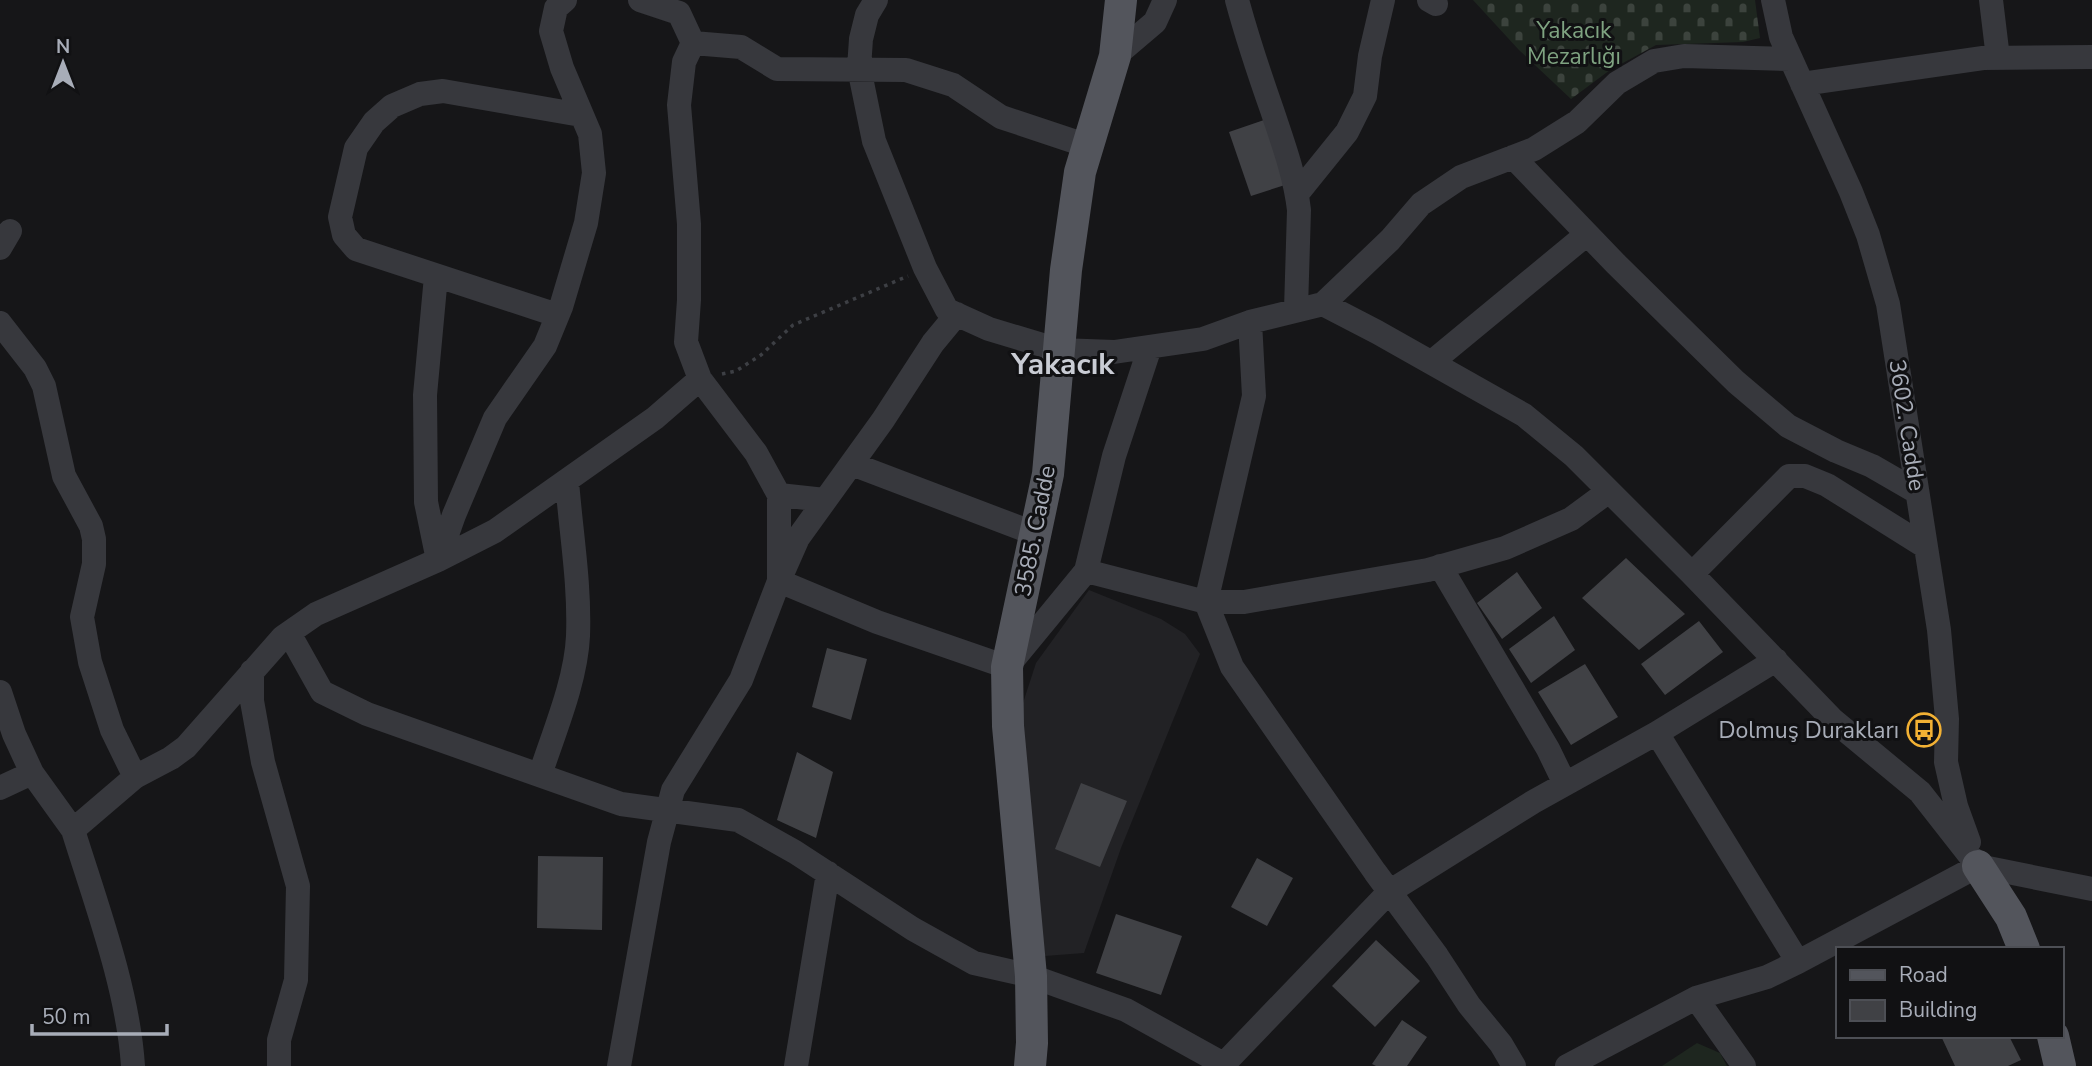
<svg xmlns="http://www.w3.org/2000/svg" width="2092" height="1066" font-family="'Nunito Sans',sans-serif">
<defs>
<pattern id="cemetery-stones" width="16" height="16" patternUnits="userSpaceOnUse" patternTransform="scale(1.75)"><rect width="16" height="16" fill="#1e261f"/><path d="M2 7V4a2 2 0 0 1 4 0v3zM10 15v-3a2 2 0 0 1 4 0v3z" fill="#3c433d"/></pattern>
</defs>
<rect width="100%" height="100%" fill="#161618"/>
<!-- built -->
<path fill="#222225" d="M1089 590 1161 619 1185 634 1200 654 1121 848 1084 953 1045 956 1035 874 1022 706 1036 663Z"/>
<!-- cemetery -->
<path fill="url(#cemetery-stones)" d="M1473 0H1755L1760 38 1743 42 1656 45 1610 70 1571 99 1519 50Z"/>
<!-- park -->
<path fill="#1e261f" d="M1697 1043 1720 1053 1727 1066H1662Z"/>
<!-- building -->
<path fill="#404145" d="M1264 120 1285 185 1251 196 1229 132Z
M1626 558 1685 614 1639 650 1582 598Z
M1517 572 1542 608 1502 639 1477 603Z
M1554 616 1575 650 1531 683 1509 649Z
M1699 621 1723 652 1665 695 1641 664Z
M827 648 867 659 851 720 812 707Z
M1585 664 1618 717 1571 745 1538 692Z
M797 752 833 772 816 838 777 820Z
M1081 783 1127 801 1100 867 1055 849Z
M538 856 603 857 602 930 537 928Z
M1257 858 1293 878 1267 926 1231 907Z
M1116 914 1182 936 1161 995 1096 973Z
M1376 940 1420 981 1375 1027 1332 986Z
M1402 1020 1427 1037 1407 1066H1376L1372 1064Z
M1941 1036H2009L2021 1060 2008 1066H1955Z"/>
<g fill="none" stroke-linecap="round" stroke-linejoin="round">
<!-- path -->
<path stroke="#3d3f44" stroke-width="3.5" stroke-dasharray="3.5 5" stroke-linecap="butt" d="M722 374 736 371 761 355 793 325 908 276"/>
<!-- minor -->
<path stroke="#37383d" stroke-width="24" d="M640 0 679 13 693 43
M876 0 867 15 861 39 859 68 874 141 925 268 947 310 989 329 1059 350 1114 352 1203 339 1250 322 1323 304 1377 332 1524 415 1574 456 1692 574 1833 720 1920 792 1978 866
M1237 0C1247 37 1259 73 1272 110 1283 143 1295 175 1299 210L1296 309
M1429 0 1436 4
M1773 0 1781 37 1851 192 1868 235 1888 304 1939 630 1947 719 1946 762 1956 806 1969 842
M1991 0 1998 58
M693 43 684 62 679 105 689 224V300L686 342 700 379 756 453 779 495V581L877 622 1007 667 1086 571 1114 456 1150 347
M693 43 741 47 777 69 906 70 953 85 1001 117 1088 146
M1115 56 1155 22 1165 0
M1802 84 1983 58 2092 57
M1513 157 1616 264 1736 382 1788 426 1836 451 1872 466 1917 492
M1297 194 1347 132 1365 96 1370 56 1383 0
M0 248 10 231
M436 276 425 395 426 502 438 560
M1323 304 1390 240 1421 204 1461 177 1534 149 1577 122 1617 83 1654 61 1684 56 1790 59
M557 315 356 249 344 235 340 217 356 148 374 122 392 106 420 94 443 91 581 115
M1250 322 1254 396 1206 602 1232 667 1375 872 1437 956 1469 1005 1501 1044 1514 1066
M0 323 35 368 44 386 64 476 91 526 94 539V564L82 617 90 662 112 730 135 777
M1432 362 1587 234
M852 464 1036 534
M779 495 825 500
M438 560 454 515 495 418 545 346 561 307 586 223 594 173 590 134 562 68 551 31 556 8 565 0
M1440 566 1548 749 1565 784
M1086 571 1206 602H1244L1428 570 1505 548 1571 519 1609 491
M1692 574 1789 476H1805L1827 485 1926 547
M289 633 322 692 367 714 621 804 738 820 795 852 913 929 974 963 1031 976 1126 1010 1227 1066
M252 671V701L263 762 298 886 296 980 279 1040V1066
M0 692 14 734 32 773 73 830 135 777 171 758 186 747 283 637 316 614 438 560 495 531 655 418 700 379
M1657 733 1798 962
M540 775C554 732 576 681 578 636 580 584 571 533 567 481
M0 788 32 773
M73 830C96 904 128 989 133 1066
M1696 998 1744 1066
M619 1066 659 842 673 790 741 680 779 581 798 538 883 420 933 343 957 314
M796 1066 828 873
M1222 1066 1389 892 1533 802 1657 733 1776 660
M1567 1066 1696 998 1767 977 1798 962 1978 866 2092 889"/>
<!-- major -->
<path stroke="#53555c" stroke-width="32" d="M1978 866 2011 917 2024 949
M2053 1036 2060 1066
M1030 1066 1032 1043 1031 976 1008 726 1007 667 1048 474 1066 270 1080 172 1115 56 1121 0"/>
</g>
<!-- icons -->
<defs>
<symbol id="bus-ring" viewBox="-11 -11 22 22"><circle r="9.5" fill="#111113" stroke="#f2b134" stroke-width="1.5"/><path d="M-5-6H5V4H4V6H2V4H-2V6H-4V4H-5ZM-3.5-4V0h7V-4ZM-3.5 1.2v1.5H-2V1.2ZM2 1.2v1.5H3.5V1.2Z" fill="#f2b134"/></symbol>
</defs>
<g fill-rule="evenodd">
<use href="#bus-ring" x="1905" y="711" width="38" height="38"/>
</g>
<g text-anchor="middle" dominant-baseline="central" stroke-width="6" stroke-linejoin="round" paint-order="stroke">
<!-- park labels -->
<g font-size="23" fill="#7fa381" stroke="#111113">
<text x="1574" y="30">Yakacık<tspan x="1574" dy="26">Mezarlığı</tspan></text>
</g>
<!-- street labels -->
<g font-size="23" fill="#a8adb8" stroke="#111113">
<text transform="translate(1907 425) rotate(81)">3602. Cadde</text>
<text transform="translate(1035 531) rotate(-79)">3585. Cadde</text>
</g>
<!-- poi labels -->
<g font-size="23" fill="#a8adb8" stroke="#111113" text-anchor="end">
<text x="1899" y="730">Dolmuş Durakları</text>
</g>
<!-- district labels -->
<g font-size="30" font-weight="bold" fill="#c9ccd4" stroke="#111113">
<text x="1063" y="364">Yakacık</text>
</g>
</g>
<!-- legend -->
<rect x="1836" y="947" width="228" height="91" fill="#111113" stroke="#4d4f55" stroke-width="2"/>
<rect x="1850" y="970" width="35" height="10" fill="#53555c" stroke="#4d4f55" stroke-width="2"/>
<text x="1899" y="982" font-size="21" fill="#a8adb8">Road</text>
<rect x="1850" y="1000" width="35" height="21" fill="#404145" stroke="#4d4f55" stroke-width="2"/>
<text x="1899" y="1017" font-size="21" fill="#a8adb8">Building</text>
<!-- north arrow -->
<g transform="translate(63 63)" stroke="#111113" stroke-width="5" paint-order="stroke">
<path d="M0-5L12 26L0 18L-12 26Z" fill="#a8adb8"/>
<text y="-10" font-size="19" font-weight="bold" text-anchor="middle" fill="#a8adb8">N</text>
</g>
<!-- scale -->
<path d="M32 1024v10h135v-10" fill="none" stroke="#a8adb8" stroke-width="3.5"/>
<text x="42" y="1024" font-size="21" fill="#a8adb8" stroke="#111113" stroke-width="5" paint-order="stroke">50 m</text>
</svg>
